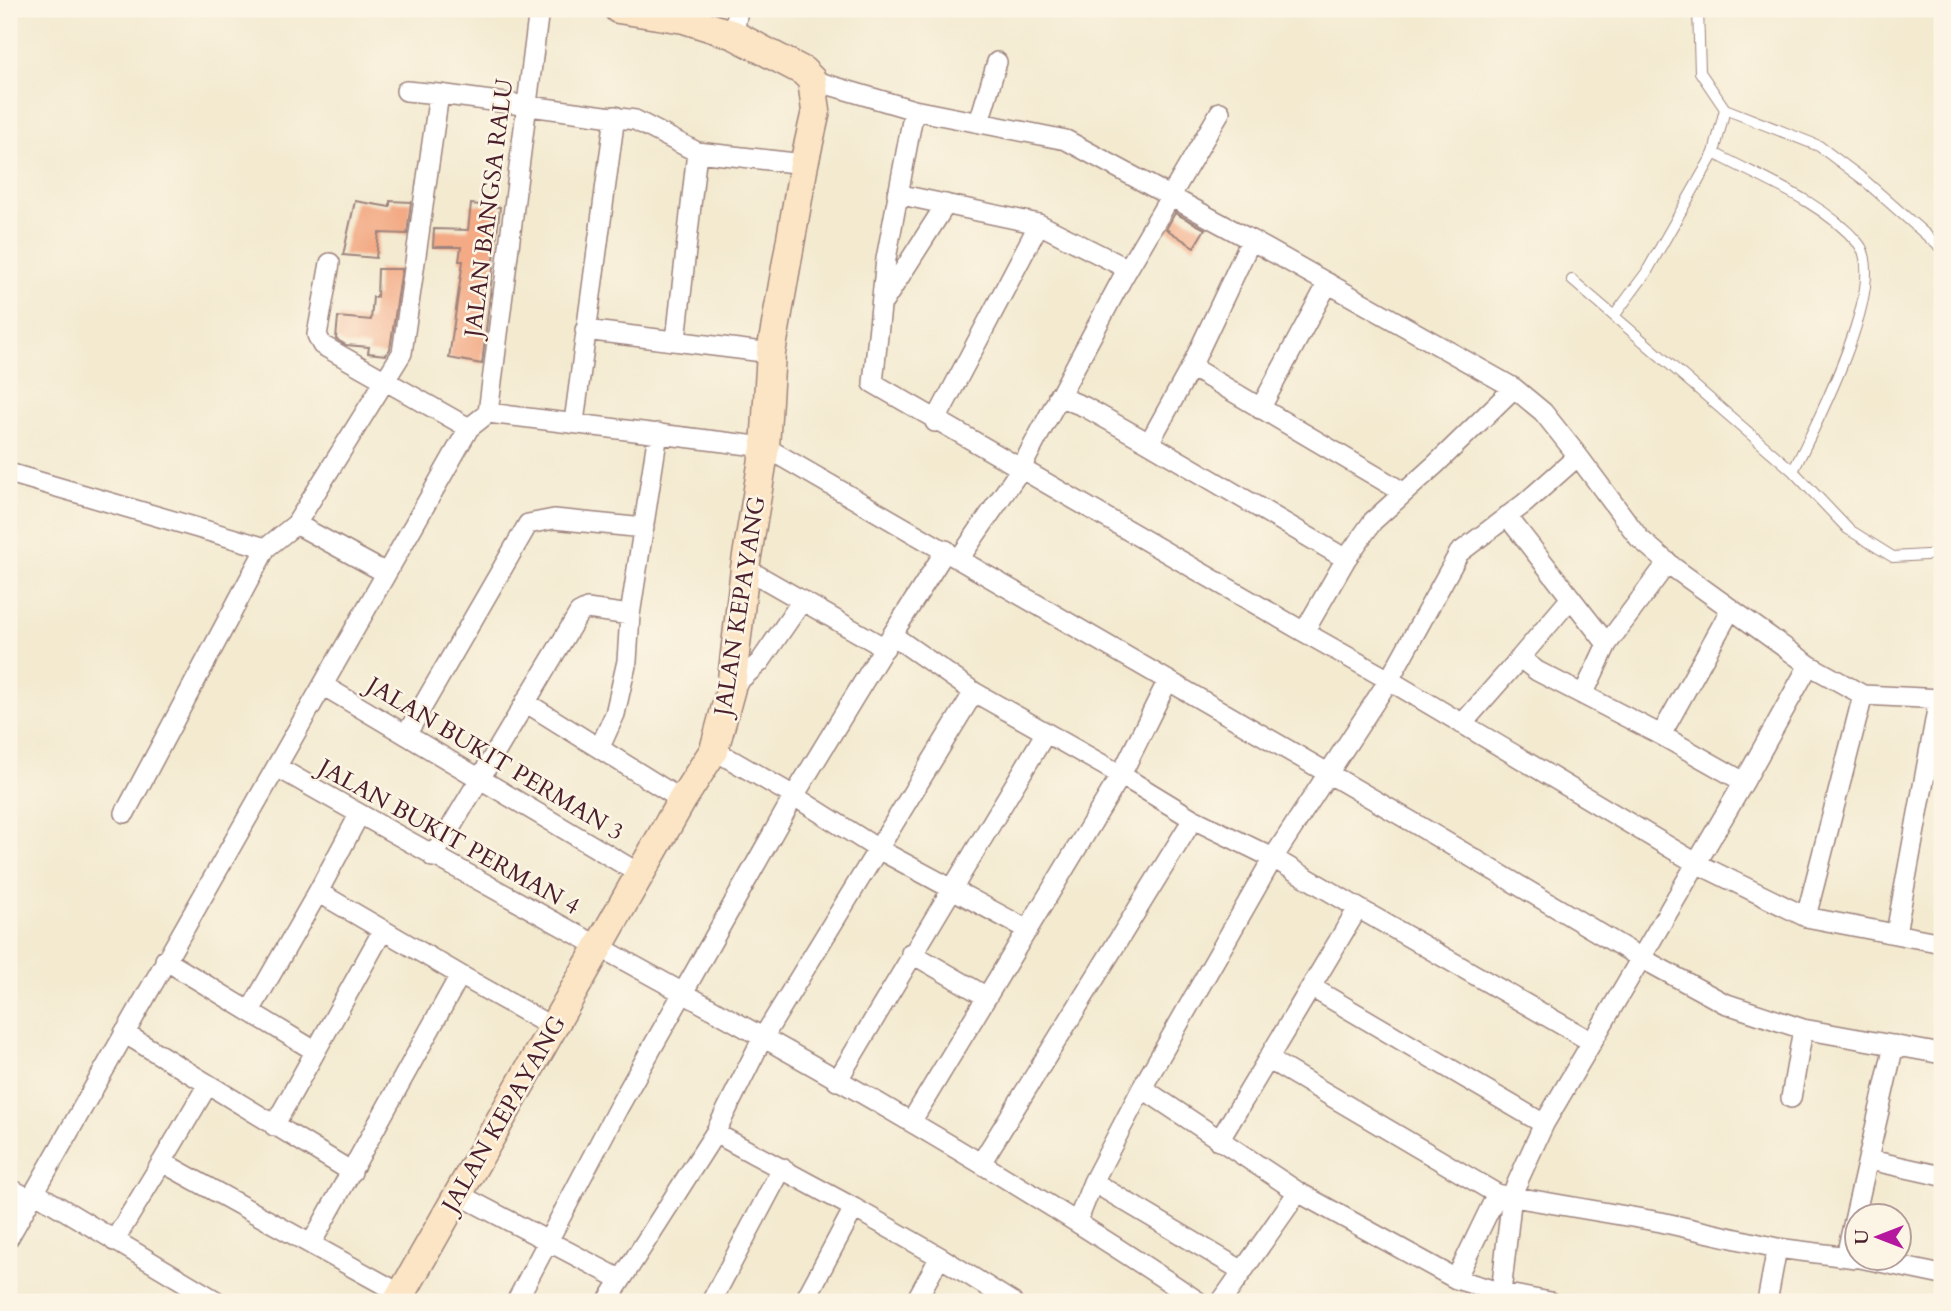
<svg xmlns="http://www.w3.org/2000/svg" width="1951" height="1311" font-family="Cardo,serif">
<rect width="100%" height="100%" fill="#fcf5e5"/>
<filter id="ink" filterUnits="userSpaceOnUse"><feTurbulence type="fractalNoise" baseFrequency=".0143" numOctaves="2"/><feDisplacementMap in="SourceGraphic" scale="14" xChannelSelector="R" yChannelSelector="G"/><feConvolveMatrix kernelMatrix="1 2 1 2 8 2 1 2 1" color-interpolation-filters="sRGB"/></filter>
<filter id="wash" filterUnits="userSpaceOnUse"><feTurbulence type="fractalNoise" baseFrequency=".00686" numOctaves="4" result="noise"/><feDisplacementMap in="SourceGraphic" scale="28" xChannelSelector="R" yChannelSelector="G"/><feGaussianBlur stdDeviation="1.57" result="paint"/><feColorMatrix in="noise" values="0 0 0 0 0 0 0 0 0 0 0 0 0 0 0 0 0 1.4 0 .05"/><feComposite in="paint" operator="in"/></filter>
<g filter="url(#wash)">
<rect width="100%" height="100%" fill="#f3ead0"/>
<g id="blocks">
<!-- building -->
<path fill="#f3aa85" d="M355 201 390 207V201L411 202 407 234 379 233 376 258 343 255Z
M471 204 500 207 482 364 449 358 463 261H459L461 247H433L434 229 468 230Z
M1175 213 1205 229 1194 247 1166 229Z
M378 269H402L390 349 386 355 368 353 369 347 346 345 336 339 338 317 371 320 373 297H377Z"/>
</g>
</g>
<g filter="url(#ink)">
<use href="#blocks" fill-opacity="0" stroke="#9e847e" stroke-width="2"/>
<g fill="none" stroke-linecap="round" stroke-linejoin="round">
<defs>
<path id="lane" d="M1698 9 1700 72 1725 109 1714 153 1646 273 1614 316 1793 471C1814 429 1891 281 1858 243 1822 201 1762 179 1714 153
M1725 109 1819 146 1863 179 1942 249
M1572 280 1614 316
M1793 471 1848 529 1893 557 1942 554"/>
<path id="street" d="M734 35 738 9
M812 80 914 110
M439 94 635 120 697 152 804 164
M979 122 997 62
M897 194 1039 224
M1251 240 1514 388 1543 412 1578 456
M330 263 317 335 322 345 469 428
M884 301 946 204
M585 330 771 353
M676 340 697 152
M1191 367 1251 240 1066 140 914 110 886 259 873 383 1304 632
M1514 388 1436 464 1373 521 1346 559 1304 632 1389 680 1273 858 1358 908 1311 987 1544 1124
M1058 396 1085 407 1149 443 1346 559
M1260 409 1328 283
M488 413 539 9
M574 422 615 116
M935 422 1039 224 1128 269
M1149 443 1191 367 1403 492
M9 473 266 548 296 524 384 572
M1507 516 1571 598 1520 658
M296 524 402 353 439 94 406 91
M959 559 1020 470 1122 279 1220 112
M745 568 885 648
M1571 598 1607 644 1668 562
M1731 609 1661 735 1744 782
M892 635 794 796 878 849 1028 930
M1809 665 1674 568 1639 538 1578 456 1525 503 1459 553 1389 680 1696 863 1806 917 1942 943
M324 686 640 874
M731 688 760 662 802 601
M1583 695 1607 644
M525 702 682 800
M1462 724 1520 658 1537 671 1661 735
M406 735 528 524 554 519 644 528
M600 747 615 714 627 661 630 615 658 433
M277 767C585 944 905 1103 1199 1302
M125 813 266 548
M433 857 579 613 587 609 630 615
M318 892 359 815
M1358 908 1592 1042
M1806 917 1863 695
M1896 933 1939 699
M911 953 987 997
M165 960 315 1051
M460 975 554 1028
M250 1011 318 892 460 975 311 1244
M124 1033 352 1172
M1268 1059 1497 1194 1661 1222 1777 1248
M837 1081 1045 734
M1142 1088 1298 1192
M1791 1098 1803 1029
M911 1122 1121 775 974 692 892 635 946 550
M274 1126 383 930
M715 1133 762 1039 974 692
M1219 1141 1311 987
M1870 1160 1942 1176
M162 1162 207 1086
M981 1163 1193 819
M1093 1182 1241 1270
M9 1188 30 1199
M34 1192 218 1302
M458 1194 620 1279
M854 1208 940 1257
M1078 1220 1093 1182 1142 1088 1273 858 1193 819 1121 775 1167 682
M9 1237 469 428 488 413 765 447 1414 823 1641 958 1724 1003 1803 1029 1942 1054
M114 1241 162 1162 401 1294
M1846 1256 1894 1045
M1860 1258 1942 1275
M1456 1279 1497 1194
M516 1302 618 1108 794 796 714 750
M607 1302 715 1133 854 1208 804 1302
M711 1302 782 1168
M915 1302 940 1257 1012 1302
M1221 1302 1298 1192 1456 1279 1502 1293 1550 1302
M1500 1302 1512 1194 1544 1124 1744 782 1809 665 1863 695 1942 699
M1767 1302 1777 1248 1856 1258"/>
<path id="secondary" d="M397 1302 682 800 714 750 731 688 745 568 765 447 771 353 804 164 816 111 812 80 803 71 734 35 684 19 618 9"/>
</defs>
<!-- lane casing -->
<use href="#lane" stroke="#9e847e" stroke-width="12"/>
<!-- street casing -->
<use href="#street" stroke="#9e847e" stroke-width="22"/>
<!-- secondary casing -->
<use href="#secondary" stroke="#9e847e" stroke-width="31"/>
<!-- lane -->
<use href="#lane" stroke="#fff" stroke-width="10"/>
<!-- street -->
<use href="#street" stroke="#fff" stroke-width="19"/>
<!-- secondary -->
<use href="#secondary" stroke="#fce5c4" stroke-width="28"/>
</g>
</g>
<g text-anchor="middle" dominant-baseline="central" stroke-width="5" stroke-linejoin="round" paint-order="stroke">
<!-- street labels -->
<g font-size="24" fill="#4a1f2b" stroke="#fcf5e5">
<text transform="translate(489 208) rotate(-83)">JALAN BANGSA RALU</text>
<text transform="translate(740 606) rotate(-81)">JALAN KEPAYANG</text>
<text transform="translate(495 759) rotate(31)">JALAN BUKIT PERMAN 3</text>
<text transform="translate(449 837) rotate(29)">JALAN BUKIT PERMAN 4</text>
<text transform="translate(504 1114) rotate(-60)">JALAN KEPAYANG</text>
</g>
</g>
<!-- margin -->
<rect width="1951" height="1311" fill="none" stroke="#fcf5e5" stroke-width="35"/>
<!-- north arrow -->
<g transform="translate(1878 1237) rotate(270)"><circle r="33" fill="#fcf5e5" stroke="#b59f9b" stroke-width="2"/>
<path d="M0-5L12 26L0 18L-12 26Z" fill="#b5179e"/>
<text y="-10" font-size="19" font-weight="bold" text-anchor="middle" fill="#4a1f2b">U</text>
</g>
</svg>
